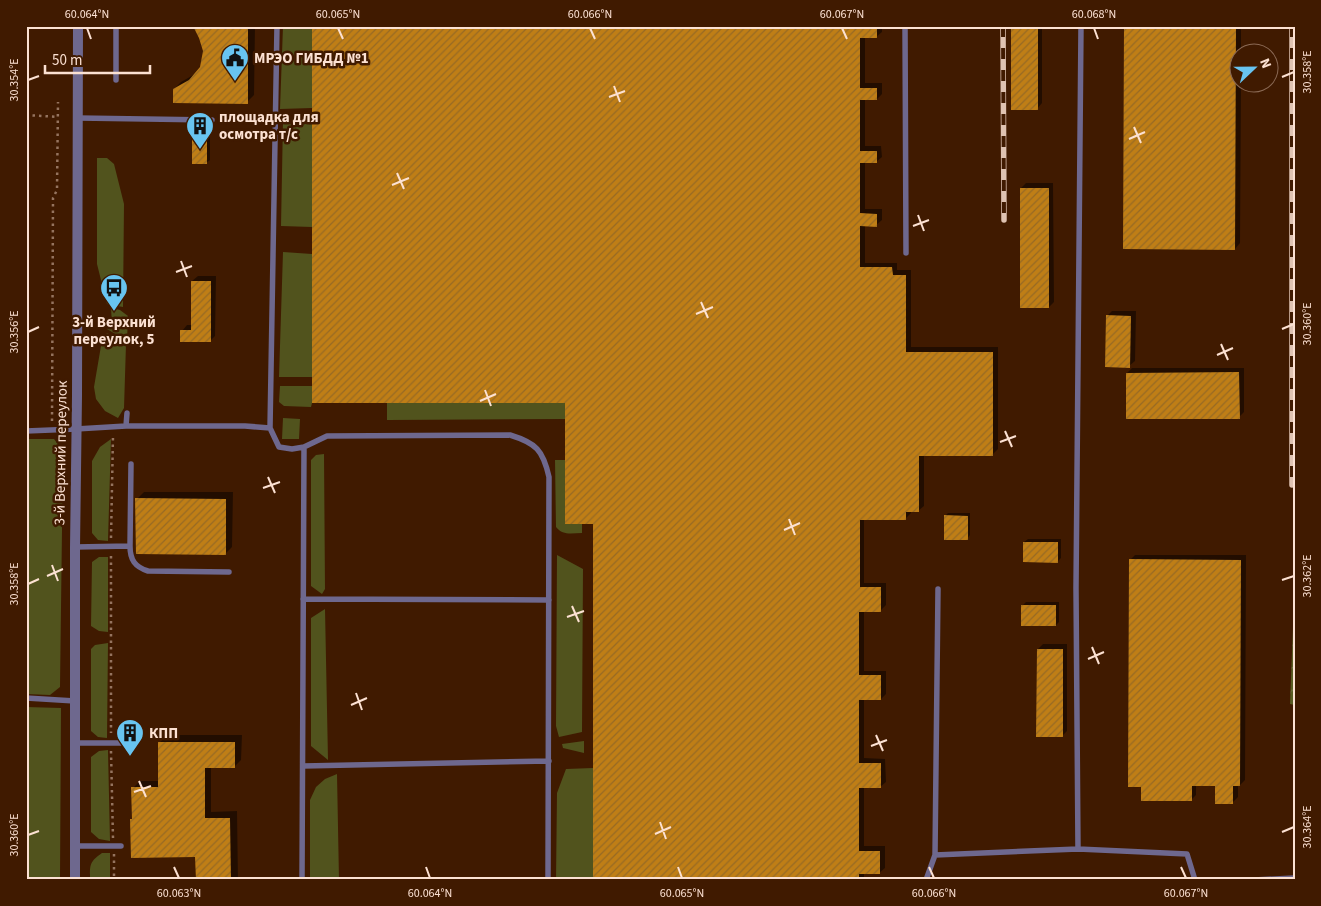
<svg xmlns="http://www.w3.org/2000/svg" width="1321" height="906" font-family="'Source Sans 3',sans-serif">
<defs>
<pattern id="forest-crowns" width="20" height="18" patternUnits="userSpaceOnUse" patternTransform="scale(1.25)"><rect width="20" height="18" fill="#585b21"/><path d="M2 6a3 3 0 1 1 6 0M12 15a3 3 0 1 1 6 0" fill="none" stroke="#717240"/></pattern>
<pattern id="building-hatch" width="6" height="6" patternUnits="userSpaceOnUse" patternTransform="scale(1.25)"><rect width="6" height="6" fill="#bf7e16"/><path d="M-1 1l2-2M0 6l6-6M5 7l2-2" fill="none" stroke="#976a24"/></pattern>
</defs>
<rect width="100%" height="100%" fill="#401a00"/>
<!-- green -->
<path fill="#51531d" d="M283 26H312V108L280 109Z
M283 120H312V227L281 226Z
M97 158H107L114 164 124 204 123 307 107 304 97 264Z
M283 252 312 254V377H279Z
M111 308 120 310 128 316 127 341 107 329 106 323 112 324Z
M107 333 126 344 124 408 118 418 105 411 96 399 94 387 102 340Z
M280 386H312V403L311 407 284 406 279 402Z
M387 403H565V419L387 420Z
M283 418 300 419 299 439H282Z
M26 439H54L63 451 60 687 50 695 26 694Z
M111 439 108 541 98 540 92 533V461L100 447Z
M324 454 325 589 322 594 311 586V460L316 455Z
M555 460H565V524H582V533C572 533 563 536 556 527Z
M557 555 583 569 582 732 559 737 556 726Z
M99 557H108V632L99 631 91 626 92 562Z
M325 609 328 760 311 746V618Z
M108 643 107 738 98 737 91 731V649L95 645Z
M26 707 61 708 60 880H26Z
M584 741V753L563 748 562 744Z
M108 750 110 841 99 839 91 832V757L99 751Z
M593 768V880H556L557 793 566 769Z
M337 774 339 880H310V800L316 787 325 779Z
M102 853H110V880H90C90 865 89 862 102 853Z"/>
<!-- forest -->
<path fill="url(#forest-crowns)" d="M1295 575V705L1290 704Z"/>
<!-- shadow -->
<path fill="#0007" d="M194 26H255L254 95 247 102 174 89 181 82 195 74 201 67 204 51 200 38Z
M314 26H882V32L876 37H865V83H882V94L877 99H865V146H881L882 157 876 162H865V209H882V220L876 225H865V263H897V270H911V347H998V449L992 455 924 454V506L918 511H911V513L906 518H864V583H886V605L881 610H864V671H886V694L881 699H864V758L885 759 886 782 880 787H864V846H885V868L879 873H864V880H594V523L566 402Z
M1012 26H1042V103L1037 109Z
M1125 26H1241V52H1238V82H1241L1240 243 1235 249Z
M197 133H210V160L206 163 194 136Z
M1026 183H1053L1054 302 1049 307 1021 188Z
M198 276H216L215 336 210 341 182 331 187 325H192V281Z
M1112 311H1136L1135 361 1129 366 1107 316Z
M1132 368H1244V412L1239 417 1127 373Z
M144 492H233L232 547 225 554 137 499Z
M948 513H970V535L967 539 945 516Z
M1028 539H1061V558L1058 561 1024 542Z
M1135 555H1246L1245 780 1240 785H1238V797L1233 802 1216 785H1196V795L1191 800 1130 560Z
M1026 602H1059V622L1056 625 1022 606Z
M1043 644H1067V731L1062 736 1038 649Z
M167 735H242L241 760 234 767H211V812L237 811 238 880H197V856L133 819V788L140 781H159L160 742Z"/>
<!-- building -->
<path fill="url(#building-hatch)" d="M193 26H248V104L173 103V89L189 80 200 67 203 51 199 38Z
M312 26H877V38H860V88H877V100H860V151H877V163H860V213L877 214V227L860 226V267H892L893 275H906V352H993V456H919V512H906V520H860V587H881V612H859V675H881V700H859V763H881V788H859V851H880V874H859V880H593V524H565V403H312Z
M1011 26H1038V110H1011Z
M1124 26H1236L1235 250 1123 249Z
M192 136H207V164H192Z
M1020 188H1049V308H1020Z
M191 281H211V342H180V330H191Z
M1106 315 1131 316 1130 368 1105 367Z
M1239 372 1240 419H1126V373Z
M135 498 226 499V555L136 554Z
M944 515 968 516V540H944Z
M1023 542H1058V563L1023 562Z
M1129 559 1241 560 1240 786H1233V804H1215V786H1192V801H1141V787H1128Z
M1021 605H1056V626H1021Z
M1037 649H1063V737H1036Z
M158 742H235V768H205V818H230L231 880H196L195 857 131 858 130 819H132L131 787H158Z"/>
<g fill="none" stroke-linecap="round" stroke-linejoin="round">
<!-- path -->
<path stroke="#95745f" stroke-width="2.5" stroke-dasharray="2.5 4" stroke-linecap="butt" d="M26 115 58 117
M52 421 53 198 57 190 58 102
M111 538 113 436
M111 556V733
M111 751 113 838
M114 854V880"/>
<!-- service -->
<path stroke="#6e688e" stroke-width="5.5" d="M277 26 270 428 279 447 292 449 304 447 302 880
M905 26 906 253
M116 80V26
M78 118 212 120
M126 426 127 413
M26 431 76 429 126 426H245L270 428
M304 447 327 436 510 435C536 443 543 450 549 477L548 880
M130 546C130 560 135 567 148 571L229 572
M75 547 130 546 131 464
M938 589 935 855 1078 849 1187 854 1195 880
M303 599 549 600
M26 698 75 701
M76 743H121
M303 766 549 761
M76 846H121
M1078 849 1076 588 1081 26
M926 880 935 855
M1254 880 1294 878V880"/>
<!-- tertiary -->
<path stroke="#6e688e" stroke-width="10" d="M75 880V547L77 396 78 26"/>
<defs>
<path id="rail" d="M1003 26 1004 220
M1292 26V485"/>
</defs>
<!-- rail casing -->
<use href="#rail" stroke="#dfc3b2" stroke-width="5.5"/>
<!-- rail -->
<use href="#rail" stroke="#401a00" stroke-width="4" stroke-dasharray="11" stroke-linecap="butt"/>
</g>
<!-- ticks -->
<path fill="none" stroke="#fce1d2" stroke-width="2" d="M87 28 91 39M338 28 343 39M590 28 595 39M842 28 847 39M1094 28 1098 39M1282 77 1294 72M28 80 39 76M614 86 620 102M609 97 625 91M1134 127 1141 143M1129 139 1145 132M397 173 404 189M392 185 409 178M918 215 924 231M913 226 929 220M181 261 187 277M176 272 192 266M701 302 708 318M696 314 713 307M1282 329 1294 324M28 332 39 327M1221 344 1228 360M1217 355 1233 348M485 390 491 406M480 401 496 394M1005 431 1012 447M1000 442 1016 436M268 477 275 493M263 488 280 482M789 519 795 535M784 530 800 523M52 565 58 581M47 576 63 569M1282 580 1294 576M28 584 39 579M572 606 579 622M567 617 584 611M1092 647 1099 664M1088 659 1104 652M356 693 362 710M351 705 367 698M876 735 883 751M871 746 887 740M139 781 146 797M134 792 151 786M660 822 666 839M1282 832 1294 827M655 834 671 827M28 835 39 831M174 867 179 878M426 867 430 878M678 867 682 878M929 867 934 878M1181 867 1186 878"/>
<!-- icons -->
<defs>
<symbol id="civic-pin" viewBox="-11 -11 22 30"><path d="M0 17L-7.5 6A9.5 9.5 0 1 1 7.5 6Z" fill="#68c4f0" stroke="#401a00"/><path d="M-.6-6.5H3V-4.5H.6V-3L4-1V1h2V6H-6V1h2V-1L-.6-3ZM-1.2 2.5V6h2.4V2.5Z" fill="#111"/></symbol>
<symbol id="building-pin" viewBox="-11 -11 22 30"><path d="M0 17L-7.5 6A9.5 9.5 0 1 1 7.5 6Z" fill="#68c4f0" stroke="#401a00"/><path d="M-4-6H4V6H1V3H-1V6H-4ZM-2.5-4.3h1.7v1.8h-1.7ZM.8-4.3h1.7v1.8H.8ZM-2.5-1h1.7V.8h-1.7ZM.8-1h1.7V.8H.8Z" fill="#111"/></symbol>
<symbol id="bus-pin" viewBox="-11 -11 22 30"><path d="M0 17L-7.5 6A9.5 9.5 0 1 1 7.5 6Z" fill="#68c4f0" stroke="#401a00"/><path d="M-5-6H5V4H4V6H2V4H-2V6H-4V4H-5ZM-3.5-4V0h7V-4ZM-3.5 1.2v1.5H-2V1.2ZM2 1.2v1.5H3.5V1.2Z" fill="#111"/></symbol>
</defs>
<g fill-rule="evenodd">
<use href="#civic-pin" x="219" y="42" width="32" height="43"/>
<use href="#building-pin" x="184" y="110" width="32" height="43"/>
<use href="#bus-pin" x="98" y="272" width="32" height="43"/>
<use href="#building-pin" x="114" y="717" width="32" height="43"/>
</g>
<g text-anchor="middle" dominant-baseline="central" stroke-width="5" stroke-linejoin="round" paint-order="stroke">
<!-- poi labels -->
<g font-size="15" font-weight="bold" fill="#fce1d2" stroke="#401a00" text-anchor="start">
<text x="254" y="58">МРЭО ГИБДД №1</text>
<text x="219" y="117">площадка для<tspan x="219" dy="17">осмотра т/с</tspan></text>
<text x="114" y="322" text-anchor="middle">3-й Верхний<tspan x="114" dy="17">переулок, 5</tspan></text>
<text x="149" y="733">КПП</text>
</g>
<!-- street labels -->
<g font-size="15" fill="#fce1d2" stroke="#401a00">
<text transform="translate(61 453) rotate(-89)">3-й Верхний переулок</text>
</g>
</g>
<!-- border -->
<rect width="1321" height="906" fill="none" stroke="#401a00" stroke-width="55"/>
<!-- north arrow -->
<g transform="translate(1254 68) rotate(68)"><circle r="24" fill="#401a00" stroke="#8b6a54"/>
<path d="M0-4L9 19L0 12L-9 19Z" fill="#68c4f0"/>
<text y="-8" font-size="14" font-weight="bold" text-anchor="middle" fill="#fce1d2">N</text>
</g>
<!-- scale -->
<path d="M45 65v8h105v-8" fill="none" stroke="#fce1d2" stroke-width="2.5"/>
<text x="52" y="65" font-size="15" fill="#fce1d2" stroke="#401a00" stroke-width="4" paint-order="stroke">50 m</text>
<rect x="28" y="28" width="1266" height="850" fill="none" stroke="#fce1d2" stroke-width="2"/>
<g font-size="12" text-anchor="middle" fill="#fce1d2">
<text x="87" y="18">60.064°N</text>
<text x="338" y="18">60.065°N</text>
<text x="590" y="18">60.066°N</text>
<text x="842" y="18">60.067°N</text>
<text x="1094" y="18">60.068°N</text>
<text transform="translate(1307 72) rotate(-90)" y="4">30.358°E</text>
<text transform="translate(14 80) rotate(-90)" y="4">30.354°E</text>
<text transform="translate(1307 324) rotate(-90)" y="4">30.360°E</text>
<text transform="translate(14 332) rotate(-90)" y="4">30.356°E</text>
<text transform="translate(1307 576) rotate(-90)" y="4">30.362°E</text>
<text transform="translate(14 584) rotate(-90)" y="4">30.358°E</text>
<text transform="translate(1307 827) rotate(-90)" y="4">30.364°E</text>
<text transform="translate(14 835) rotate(-90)" y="4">30.360°E</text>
<text x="179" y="897">60.063°N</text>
<text x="430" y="897">60.064°N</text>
<text x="682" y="897">60.065°N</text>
<text x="934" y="897">60.066°N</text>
<text x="1186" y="897">60.067°N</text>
</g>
</svg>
